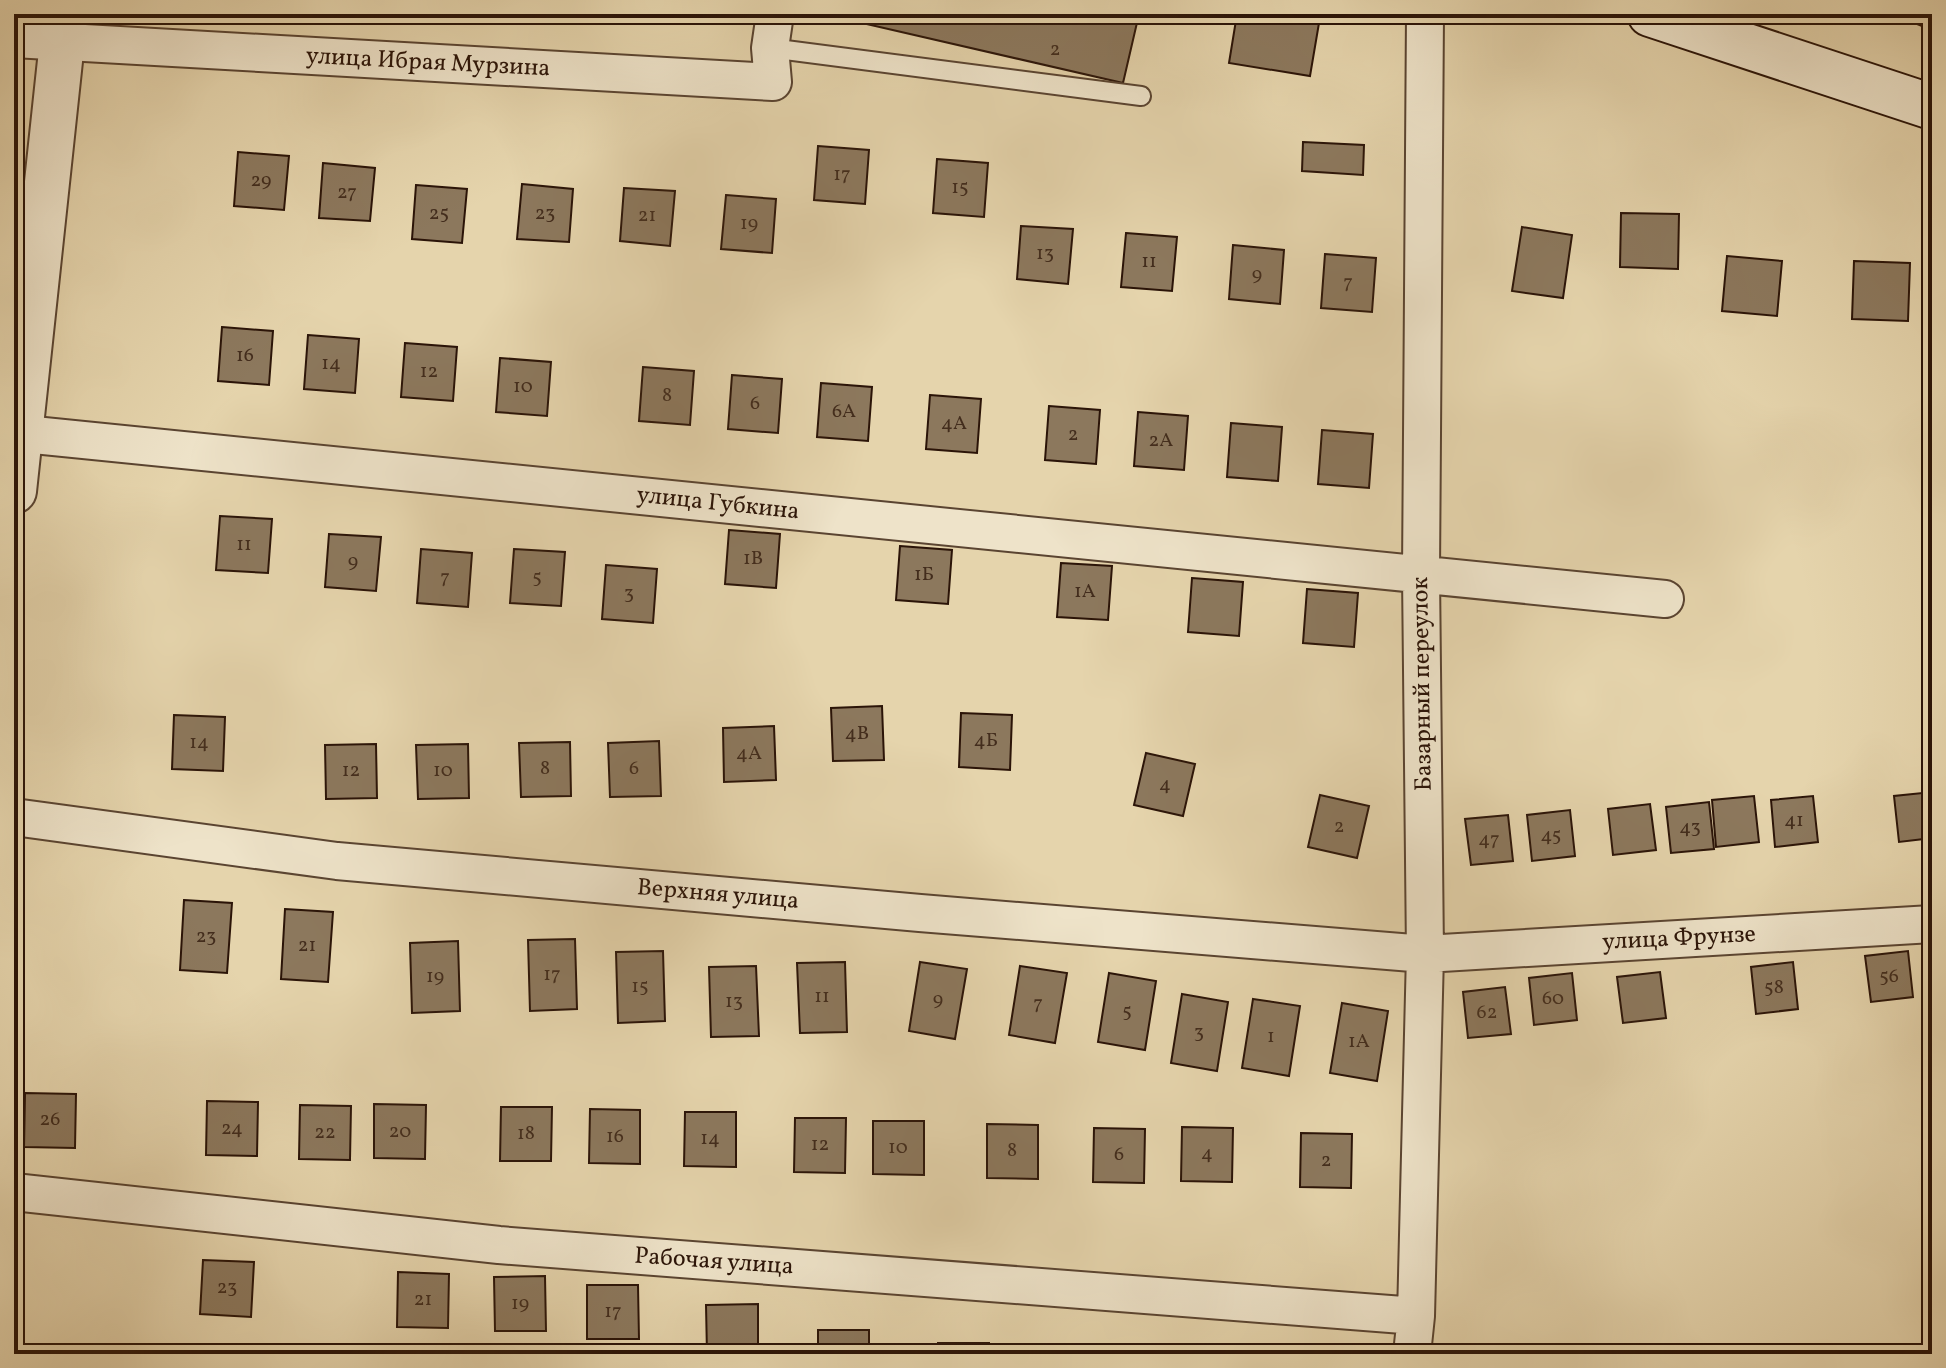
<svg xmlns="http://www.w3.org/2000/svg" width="1946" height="1368" font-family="Vollkorn,serif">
<rect width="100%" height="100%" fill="#e5d4ac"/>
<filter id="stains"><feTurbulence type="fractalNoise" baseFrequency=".0025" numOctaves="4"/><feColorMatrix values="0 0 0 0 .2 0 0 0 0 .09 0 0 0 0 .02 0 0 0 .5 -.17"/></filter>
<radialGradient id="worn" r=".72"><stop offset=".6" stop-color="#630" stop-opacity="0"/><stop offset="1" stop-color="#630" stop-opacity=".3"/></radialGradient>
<!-- building -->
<path fill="#8c785d" stroke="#2b1408" stroke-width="2" d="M836 14H1139L1123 83 836 17Z
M1237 14H1265L1319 23 1310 76 1229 63Z
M1892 14H1932V30Z
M1303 142 1364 145 1363 175 1302 171Z
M818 146 869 150 865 204 814 200Z
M238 152 289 156 284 210 234 206Z
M937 159 988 163 984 217 933 213Z
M323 163 375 168 370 221 319 218Z
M522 184 573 189 569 242 517 239Z
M416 185 467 189 462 243 412 239Z
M624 188 675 191 670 246 620 241Z
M726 195 776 199 772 253 721 249Z
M1621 213 1679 214 1678 269 1620 267Z
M1021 226 1073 229 1068 284 1017 279Z
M1522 227 1572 235 1563 298 1512 291Z
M1126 233 1177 237 1172 291 1121 287Z
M1233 245 1284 250 1280 304 1229 299Z
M1325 254 1376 258 1372 312 1321 308Z
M1727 256 1782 261 1777 316 1722 311Z
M1854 261 1910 263 1908 321 1852 319Z
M222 327 273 331 269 385 218 381Z
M308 335 359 339 355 393 304 389Z
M405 343 457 347 453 401 401 397Z
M500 358 551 362 547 416 496 412Z
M643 367 694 371 690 425 639 421Z
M732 375 782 379 778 433 728 429Z
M821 383 872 387 868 441 817 437Z
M930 395 981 399 977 453 926 449Z
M1049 406 1100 410 1096 464 1045 460Z
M1138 412 1188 416 1184 470 1134 466Z
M1231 423 1282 427 1278 481 1227 477Z
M1322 430 1373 434 1369 488 1318 484Z
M220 516 272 519 268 573 216 570Z
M729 530 780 534 776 588 725 584Z
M329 534 381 537 376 591 325 587Z
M900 546 952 550 948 604 896 600Z
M421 549 472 553 468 607 417 603Z
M514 549 565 552 561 606 510 603Z
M1061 563 1112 566 1108 620 1057 617Z
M606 565 657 569 653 623 602 619Z
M1192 578 1243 582 1239 636 1188 632Z
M1307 589 1358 593 1354 647 1303 643Z
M882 706 884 760 833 761 831 708Z
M961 713 1012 715 1010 770 959 767Z
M174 715 225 717 223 771 172 769Z
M774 726 776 780 724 782 723 728Z
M659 741 661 796 610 797 608 743Z
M570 742 571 796 521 797 519 743Z
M376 744 377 798 326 799 325 745Z
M468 744 469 798 418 799 416 745Z
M1146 753 1195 764 1183 816 1134 805Z
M1932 792V838L1899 842 1894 796Z
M1320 795 1369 806 1357 858 1308 847Z
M1754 796 1759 842 1716 847 1712 800Z
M1813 796 1818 842 1775 847 1771 800Z
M1709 802 1714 849 1671 853 1666 807Z
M1650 804 1656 850 1613 855 1608 809Z
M1570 810 1575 856 1532 861 1527 815Z
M1508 815 1513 861 1471 865 1465 819Z
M184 900 232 903 227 973 180 970Z
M285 909 333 912 328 982 281 979Z
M575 939 577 1009 530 1011 528 940Z
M458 941 460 1011 412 1013 410 943Z
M663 951 665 1021 618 1023 616 952Z
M1908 951 1913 997 1871 1002 1865 956Z
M845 962 847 1032 800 1033 797 963Z
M920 962 967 969 955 1039 909 1031Z
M1793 962 1798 1009 1756 1014 1751 967Z
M756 966 759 1036 711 1037 709 967Z
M1020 966 1067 973 1055 1043 1009 1035Z
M1660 972 1666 1018 1623 1023 1617 977Z
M1109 973 1156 981 1145 1050 1098 1042Z
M1572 973 1577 1020 1534 1025 1529 978Z
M1505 987 1511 1034 1468 1038 1463 992Z
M1182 994 1228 1002 1217 1071 1171 1063Z
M1253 999 1300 1006 1289 1076 1242 1068Z
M1342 1003 1388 1011 1377 1081 1330 1073Z
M25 1093 76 1094 75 1148 24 1147Z
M207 1101 258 1102 257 1156 206 1155Z
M374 1104 426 1105 425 1159 374 1158Z
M300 1105 351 1106 350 1160 299 1159Z
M501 1107H552L551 1161H500Z
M590 1109 640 1110V1164L589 1163Z
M685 1112H736V1167L684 1166Z
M795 1118H846L845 1173 794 1172Z
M873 1121H924V1175L873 1174Z
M987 1124 1038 1125V1179L987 1178Z
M1182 1127 1233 1128 1232 1182 1181 1181Z
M1094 1128 1145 1129 1144 1183 1093 1182Z
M1301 1133 1352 1134 1351 1188 1300 1187Z
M203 1260 254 1262 251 1317 200 1314Z
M398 1272 449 1274 448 1328 397 1327Z
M545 1276 546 1331H495L494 1277Z
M587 1285H638L639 1339H587Z
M758 1304V1354H707L706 1305Z
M818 1330H869V1354H818Z
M938 1343H989V1354H938Z
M1143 1348H1195V1354H1143Z
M1046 1351H1097V1354H1046Z
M1242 1351H1294V1354H1242Z"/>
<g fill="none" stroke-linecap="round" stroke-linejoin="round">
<defs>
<path id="service" d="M770 48 1141 96"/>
<path id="minor" d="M14 39 773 82 770 48 775 14
M14 433 1665 599
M14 817 337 861 920 913 1425 954 1932 924
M14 1192 499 1245 1416 1316
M1412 1354 1416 1316 1425 954 1421 574 1425 14"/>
<path id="tertiary" d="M14 491 65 14"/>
<path id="secondary" d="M1650 14 1932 107"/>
</defs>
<!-- service casing -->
<use href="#service" stroke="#5a4431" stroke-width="22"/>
<!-- minor casing -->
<use href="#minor" stroke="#5a4431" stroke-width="40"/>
<!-- tertiary casing -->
<use href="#tertiary" stroke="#5a4431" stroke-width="48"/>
<!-- secondary casing -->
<use href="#secondary" stroke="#2b1408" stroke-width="48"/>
<!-- service -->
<use href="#service" stroke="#eee3c9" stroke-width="18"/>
<!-- minor -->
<use href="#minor" stroke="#eee3c9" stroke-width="36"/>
<!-- tertiary -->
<use href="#tertiary" stroke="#eee3c9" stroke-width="44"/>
<!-- secondary -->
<use href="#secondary" stroke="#eee3c9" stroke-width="44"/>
</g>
<g text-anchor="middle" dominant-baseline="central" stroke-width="6" stroke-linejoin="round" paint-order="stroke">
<!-- number labels -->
<g font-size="20" fill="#432d1d">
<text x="1055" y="50">2</text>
<text x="842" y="175">17</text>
<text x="261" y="181">29</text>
<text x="960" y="188">15</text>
<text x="347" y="193">27</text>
<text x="439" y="214">25</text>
<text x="545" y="214">23</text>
<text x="647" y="216">21</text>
<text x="749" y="224">19</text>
<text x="1045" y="254">13</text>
<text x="1149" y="262">11</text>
<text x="1257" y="275">9</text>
<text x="1348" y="283">7</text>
<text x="245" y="356">16</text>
<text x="331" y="364">14</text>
<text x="429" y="372">12</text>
<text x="523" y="387">10</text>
<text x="667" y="396">8</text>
<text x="755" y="404">6</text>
<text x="844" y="412">6А</text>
<text x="954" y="424">4А</text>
<text x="1073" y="435">2</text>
<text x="1161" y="441">2А</text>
<text x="244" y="545">11</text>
<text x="753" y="559">1В</text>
<text x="353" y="562">9</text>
<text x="924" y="575">1Б</text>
<text x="445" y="578">7</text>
<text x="537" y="578">5</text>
<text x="1085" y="592">1А</text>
<text x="629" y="594">3</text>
<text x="857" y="734">4В</text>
<text x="986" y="741">4Б</text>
<text x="199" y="743">14</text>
<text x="749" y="754">4А</text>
<text x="545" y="769">8</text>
<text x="634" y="769">6</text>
<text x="351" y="771">12</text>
<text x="443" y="771">10</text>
<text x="1165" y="785">4</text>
<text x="1794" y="821">41</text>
<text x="1339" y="827">2</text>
<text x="1690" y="828">43</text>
<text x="1551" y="836">45</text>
<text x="1489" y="840">47</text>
<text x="206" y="937">23</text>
<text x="307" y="946">21</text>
<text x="552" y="975">17</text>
<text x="435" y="977">19</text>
<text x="1889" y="977">56</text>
<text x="640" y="987">15</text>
<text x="1774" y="988">58</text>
<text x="822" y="997">11</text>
<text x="1553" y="999">60</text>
<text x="938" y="1000">9</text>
<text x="734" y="1002">13</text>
<text x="1038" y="1004">7</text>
<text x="1127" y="1012">5</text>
<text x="1487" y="1013">62</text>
<text x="1199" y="1033">3</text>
<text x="1271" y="1037">1</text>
<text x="1359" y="1042">1А</text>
<text x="50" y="1120">26</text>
<text x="232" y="1129">24</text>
<text x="400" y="1132">20</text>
<text x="325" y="1133">22</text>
<text x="526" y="1134">18</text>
<text x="615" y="1137">16</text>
<text x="710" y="1139">14</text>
<text x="820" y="1145">12</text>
<text x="898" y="1148">10</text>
<text x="1012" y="1151">8</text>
<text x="1207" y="1154">4</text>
<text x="1119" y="1155">6</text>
<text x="1326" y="1161">2</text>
<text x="227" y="1288">23</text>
<text x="423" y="1300">21</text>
<text x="520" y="1304">19</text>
<text x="613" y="1312">17</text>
</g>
<!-- street labels -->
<g font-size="24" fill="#2b1408" stroke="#eee3c9">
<text transform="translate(428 63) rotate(3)">улица Ибрая Мурзина</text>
<text transform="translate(718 504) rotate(6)">улица Губкина</text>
<text transform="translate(1423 684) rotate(-91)">Базарный переулок</text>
<text transform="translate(718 895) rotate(5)">Верхняя улица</text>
<text transform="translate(1679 939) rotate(-3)">улица Фрунзе</text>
<text transform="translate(714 1262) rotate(4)">Рабочая улица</text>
</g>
</g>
<!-- margin -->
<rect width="1946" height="1368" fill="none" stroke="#e5d4ac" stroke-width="48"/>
<rect x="16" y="16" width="1914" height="1336" fill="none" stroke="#2b1408" stroke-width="4"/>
<rect x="24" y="24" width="1898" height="1320" fill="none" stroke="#2b1408" stroke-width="2"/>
<rect width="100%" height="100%" filter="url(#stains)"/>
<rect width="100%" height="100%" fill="url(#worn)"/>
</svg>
